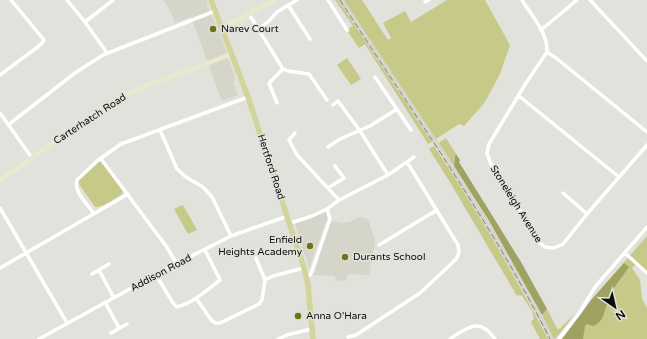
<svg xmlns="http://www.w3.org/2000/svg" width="647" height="339" font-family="'Varela Round',sans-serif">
<rect width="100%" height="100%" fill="#e1e2db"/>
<!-- built -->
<path fill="#d5d6c9" d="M163 0H207V5L220 34 236 80 233 81 238 95 222 101 191 17 175 23 170 10Z
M338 0H344L477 201 523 281 554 339H548L510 269 452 172Z
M326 212 328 216 309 268 295 224Z
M360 217 368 219 375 241 369 275 348 274 346 280 336 281 335 276 314 275 329 220 342 223 350 222Z"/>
<!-- green -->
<path fill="#c7c989" d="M335 0H338L432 142 428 144 365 44 359 48 348 32 350 31 348 29 353 26Z
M344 0H362L388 40 391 38 383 23 405 11 411 22 447 0H485L510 45 500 74 485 102 464 126 459 124 436 139Z
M347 58 361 79 351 85 337 65Z
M446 138 456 154 455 156 454 166 439 143Z
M434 146C476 208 513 273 548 339H540L531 322 534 319 532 311 522 296 519 295 517 296 451 184 429 149Z
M99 162H102L123 190 122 194C114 199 104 207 95 207L79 184V180Z
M183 205 197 230 188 234 174 209Z
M647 236V271L635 265 632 268 640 280 642 299 647 308V339H563L592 299Z
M547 309 558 330 576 313 555 339H554L542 315Z"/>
<!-- forest -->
<path fill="#a0a263" d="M456 154 460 160 459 162 521 262 547 309 542 315 488 219 454 166 455 156Z
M624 263 629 267 611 292 602 319 597 324 593 326 587 324 585 326 583 339H562L592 299Z"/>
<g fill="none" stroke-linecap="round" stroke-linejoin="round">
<!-- street -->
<path stroke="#fff" stroke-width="3.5" d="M67 0 85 22 107 53
M328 0 347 30
M522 0C531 15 548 33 547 52
M590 0 647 61
M425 2 429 0
M288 5 310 39
M249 14 283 69 288 71 309 74 327 100
M85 22 113 0
M259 29 269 21 277 12 297 0
M541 30 577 0
M547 52 526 83 489 144 487 153 490 162 540 243 545 247 554 248 563 244 587 214 647 145
M547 52 556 58 647 132
M0 75 39 46 43 42 44 40 11 0
M375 77 411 130
M519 96 619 177
M277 103 269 83 283 69
M333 105 338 101 360 131 388 175
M0 113 32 158
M8 125 75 73 103 55 215 11
M160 130 177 169 186 177 203 187 212 197 231 236
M295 133 289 140 297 155 339 200
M328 147 340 139 370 126 397 109
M101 159 166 246 177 264
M328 188 344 178 335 166
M563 193 587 214
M0 208 67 323
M94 214C88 204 73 192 77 180L97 161 121 144 248 97
M290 223 312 216 327 209 339 200 388 175 414 157
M379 245 437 210
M625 253 647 273
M0 268 128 194
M99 270 114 298
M92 274 109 264
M156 275 173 303 177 307C193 303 207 290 220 280L205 250
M307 277 310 275 312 271 330 219 327 209
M265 280 273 276 304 268
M196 298 212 321 216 323H220L259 304 262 300 265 280 256 258
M105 302 119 328
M111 333 127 324
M348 337 356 335 420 293 450 265 457 258 459 252 458 245 407 162
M39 339 168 268 231 236 288 216
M278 339 287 335 311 329
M450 339C468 327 480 317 495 339
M559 339 580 312 595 287 647 227"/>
<!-- secondary -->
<path stroke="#e9e9cd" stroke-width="5" d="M223 28 274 0
M0 180 98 112 123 96 149 85 232 54"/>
<!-- primary -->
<path stroke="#d3d49b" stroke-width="5.5" d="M211 0 248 97 304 268 308 285 313 339"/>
<!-- rail -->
<path stroke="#7f807c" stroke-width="1" stroke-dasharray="6 3" stroke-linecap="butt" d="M340 0C412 112 490 220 550 339"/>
</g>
<!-- markers -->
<g fill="#717217" stroke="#e1e2db" stroke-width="1.5">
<circle cx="213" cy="29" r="4"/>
<circle cx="310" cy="246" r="4"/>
<circle cx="345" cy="257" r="4"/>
<circle cx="298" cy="316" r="4"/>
</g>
<g text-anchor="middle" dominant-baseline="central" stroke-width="3" stroke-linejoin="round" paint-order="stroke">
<!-- poi labels -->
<g font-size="10" fill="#0b0c0a" stroke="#e1e2db" text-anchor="start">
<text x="221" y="29">Narev Court</text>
<text x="302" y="240" text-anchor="end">Enfield<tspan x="302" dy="12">Heights Academy</tspan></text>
<text x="353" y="257">Durants School</text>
<text x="306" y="316">Anna O'Hara</text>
</g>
<!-- street labels -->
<g font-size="10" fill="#0b0c0a" stroke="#e1e2db">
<text transform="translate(90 119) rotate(-33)">Carterhatch Road</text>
<text transform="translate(271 167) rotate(72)">Hertford Road</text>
<text transform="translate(516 204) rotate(58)">Stoneleigh Avenue</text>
<text transform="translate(161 273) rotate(-28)">Addison Road</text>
</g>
</g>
<!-- north arrow -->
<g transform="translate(615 307) rotate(146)" stroke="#e1e2db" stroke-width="3" paint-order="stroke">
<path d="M0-3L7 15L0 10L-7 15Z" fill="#0b0c0a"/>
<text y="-6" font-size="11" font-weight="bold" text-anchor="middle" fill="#0b0c0a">N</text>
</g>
</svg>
